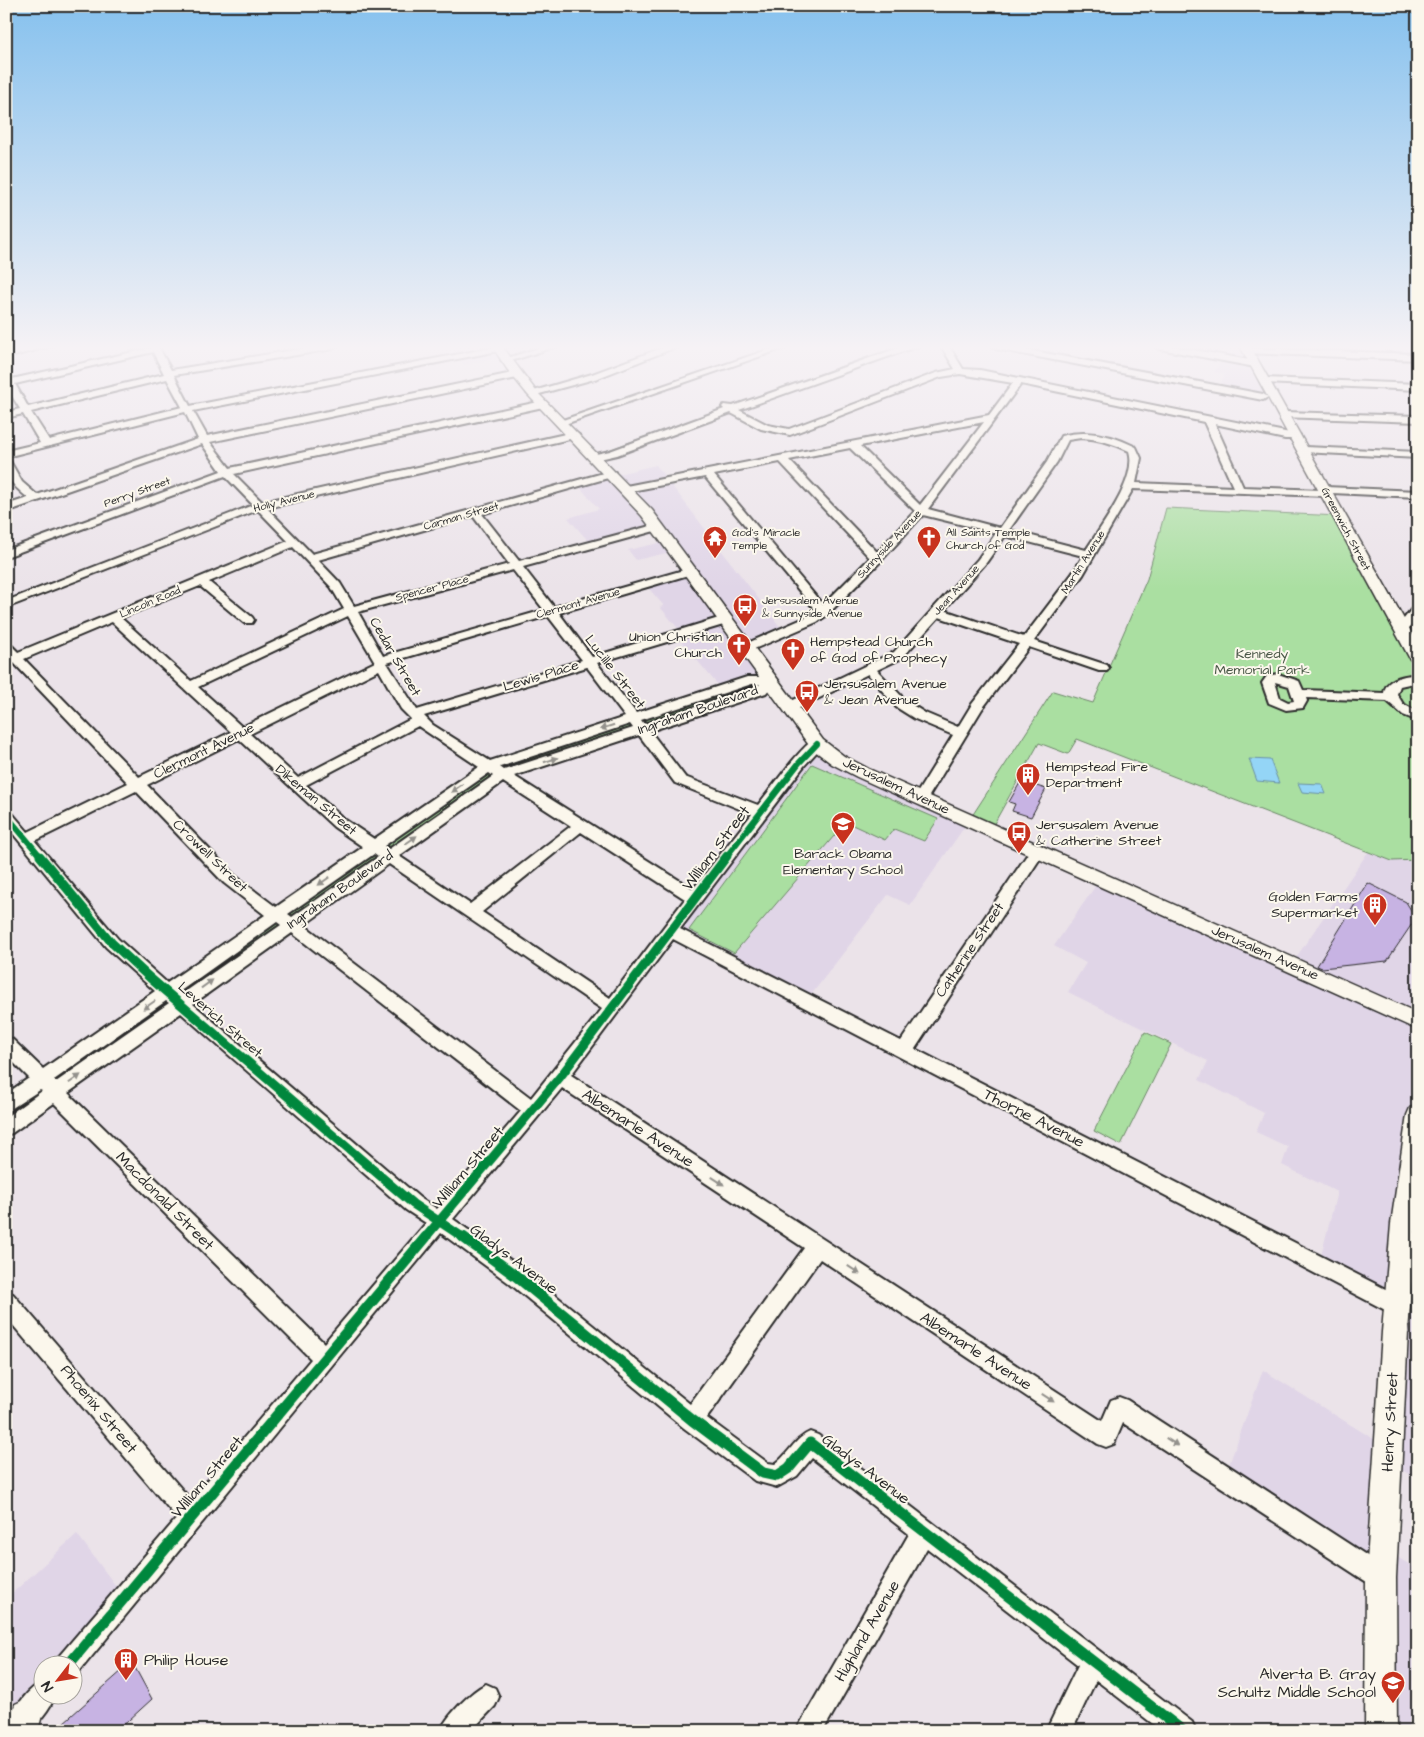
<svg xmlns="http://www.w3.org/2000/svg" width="1424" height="1737" font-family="'Architects Daughter',sans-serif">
<rect width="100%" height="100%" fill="#ebe3e9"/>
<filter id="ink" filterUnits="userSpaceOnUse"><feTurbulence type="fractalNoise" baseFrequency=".02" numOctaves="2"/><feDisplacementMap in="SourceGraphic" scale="10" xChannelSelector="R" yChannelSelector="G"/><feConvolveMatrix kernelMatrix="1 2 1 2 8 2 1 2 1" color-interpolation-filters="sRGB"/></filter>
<g filter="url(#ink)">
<!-- built -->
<path fill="#e0d5e7" d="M455 346H532L535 351 505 360 503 357 464 365 457 356 461 355Z
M1208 346H1245L1275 400 1219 387 1225 374 1214 372 1223 359 1203 354Z
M656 465 784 632 747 648 771 680 722 690 676 635 682 633 660 607 664 606 645 584 690 572 675 551 636 560 628 550 668 541 658 527 592 545 568 518 599 509 577 484Z
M817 744 970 819 910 905 888 895 811 995 674 927Z
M1368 852 1392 861 1418 860V1479L1391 1464 1386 1550 1418 1570V1731H1386V1573L1225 1476 1263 1370 1391 1450 1401 1305 1319 1264 1337 1192 1282 1165 1288 1147 1256 1132 1264 1113 1199 1080 1208 1061 1068 992 1086 963 1054 946 1101 878 1291 965Z
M77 1534 124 1597 69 1664H42V1694L6 1731V1599Z"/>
<!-- green -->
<path fill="#aadfa1" stroke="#6a8566" d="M898 346H914L896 350 595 457 608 450Z
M1166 508 1340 516 1418 659V860L1392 861 1077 739 1068 754 1039 743 991 829 970 819 1053 691 1093 703 1147 579Z
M751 680H771L761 690 504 775 6 1127V1104L489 766Z
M812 764 938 819 924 841 894 829 885 840 846 822 734 953 689 930Z
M1145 1032 1171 1044 1121 1145 1094 1131Z"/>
<!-- water -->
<path fill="#94d5f6" stroke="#6a91a5" d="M1249 759 1270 760 1279 783 1257 781Z
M1298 783 1322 784 1326 794 1302 792Z"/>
<!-- building -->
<path fill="#c7b3e3" stroke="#2b2b2b" d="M1021 781 1046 789 1031 817 1012 811 1015 804 1009 802Z
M1368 883 1406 902 1416 918 1387 961 1322 968 1317 966Z
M132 1662 152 1699 117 1731H54Z"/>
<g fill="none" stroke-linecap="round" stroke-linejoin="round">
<defs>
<path id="minor" d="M37 346H51L6 358V352Z
M150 346H158L171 370 319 346H337L333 349 174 375 190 406 501 346V350L498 351 193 411 207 436 517 372 521 375 517 378 210 442 230 468 543 401 548 404 543 407 234 474 262 502 574 432 579 435 574 438 267 508 312 554 607 472H615V476L482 514 519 561 654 525H662L663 527 662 529 523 567 554 607 687 569H695L697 571 695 573 559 613 592 657 722 617H730L732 620 730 623 597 663 636 713 747 677H775L777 680 766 693 650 731 685 777 758 805C768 793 802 745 814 740 818 739 818 740 822 741L824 744 804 766 680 929 901 1041 1033 846 1038 845 1043 846 1045 850 1043 854 915 1049 1405 1299 1408 1306 1405 1313 1398 1316 1391 1313 673 939 571 1075 1102 1421 1111 1400 1119 1397 1127 1400 1389 1570 1393 1578 1389 1586 1381 1590 1373 1586 1123 1423 1114 1444 1106 1447 1098 1444 820 1259 707 1418 768 1463 775 1464C788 1455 795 1438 810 1432L818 1435 1192 1722 1196 1731H1162L1096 1680 1072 1731H1046L1078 1665 927 1548 823 1731H796L909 1534 812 1458 797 1476 777 1487 755 1481 684 1428 509 1283 441 1233 78 1673 72 1675V1664H57L60 1655 177 1518 6 1317V1291L13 1294 191 1500 311 1359 54 1103 12 1133 6 1135V1117L42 1091 40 1090 6 1112V1094L29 1078 6 1055V1037L12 1039 43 1069 155 991 106 947 6 825V810L11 812 28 832 128 783 14 663 6 664V657L8 656 6 654V643L10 644 18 652 288 541 258 510 6 608V601L253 505 225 476 6 557V550L221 471 202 444 6 512V505L28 498C14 486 6 480 6 460L10 461 22 482 37 495 198 439 185 412 6 457V451L40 443 23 414 6 418V412L20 409 6 386V374L12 379 151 348ZM153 352 164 374 28 407 15 384ZM167 379 182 407 49 440 31 412ZM473 516 509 564 354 606 340 583 318 560ZM293 547 331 587 344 609 191 681 121 618 200 586 244 623H252L254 620 252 617 209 582ZM513 570 544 610 383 656 358 612ZM348 616 375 662 242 727 198 687ZM548 616 582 660 417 710 387 663ZM112 622 231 732 139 777 24 659ZM587 667 625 717 490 761 433 725 424 716ZM379 670 401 709 411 719 298 778 250 734ZM752 684H760L756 687 644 724 641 720ZM630 724 633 728 504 770 500 767ZM418 726 479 767 374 839 344 819 306 785ZM639 735 675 783 752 814 693 889 514 776ZM239 739 334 827 363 847 276 907 234 875 147 785ZM489 773 493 776 389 849 384 846ZM503 782 571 826 470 904 399 856ZM136 791 224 883 265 915 167 983 118 939 35 841ZM581 832 685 899 610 998 482 912ZM374 854 378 857 292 917 288 914ZM389 864 602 1009 531 1098 304 925ZM277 922 281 925 182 994 179 992ZM292 933 521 1111 437 1209 420 1198 193 1004ZM166 1001 169 1003 56 1082 54 1080ZM181 1013 406 1210 426 1223 324 1343 68 1093ZM562 1088 804 1248 690 1404 523 1269 453 1219Z
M545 346H557L505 363 501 360Z
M667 346H679L598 378 532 396 527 393 592 374Z
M779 346H790L565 424H559L557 422Z
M904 346H918L739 410 768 425 789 429 936 373 955 369 941 346H949L963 369 980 370 1300 435V439H1285L1215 424 1243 487 1321 490 1326 487 1418 491V497L1332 493 1327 496 1133 489 1083 575 1034 641 1107 665 1109 668 1107 671H1099L1029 647 982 709 926 801H916L914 798 953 735 915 719 896 707 868 674 795 710H785L783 707 785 704 894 652 978 559 996 533 923 515 881 561 827 615 817 622 747 652 741 648 743 645 809 616 816 611 705 477 626 492 621 489 626 486 989 415 1013 383 960 374 941 377 790 435 761 429 731 413 617 455 595 460 590 457 591 455 610 451 724 409 722 407 724 405 733 406ZM1021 384 1204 422 1233 487 1136 483 1141 458 1136 447C1112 435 1087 429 1061 436L1047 462 1000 528 928 509ZM984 422 920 505 860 446ZM1081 438C1098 439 1113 443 1129 451 1138 479 1101 526 1086 550L1009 530 1057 462 1068 440ZM850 448 915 511 877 552 789 460ZM780 462 870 558 823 605 714 475ZM1005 536 1083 556 1072 574 1024 637 944 610 986 563ZM939 617 1019 644 972 704 958 727 925 713 906 701 877 670 902 658Z
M992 346H1008L1263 394 1268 397 1263 400 996 349Z
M1156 346H1172L1255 361 1259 364 1255 367 1160 349Z
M1248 348 1418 354V360L1245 353 1244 351Z
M1265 378 1418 384V390L1262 383 1260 381Z
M1284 412 1418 416V422L1281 417V413Z
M1305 447 1418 452V458L1302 452V448Z
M1414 606H1418V617L1406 632H1398L1396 629Z
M1278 674 1299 681 1303 690 1384 693C1386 677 1405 676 1418 674V682L1400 686 1397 694 1403 704 1418 712V721L1403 715 1387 701 1306 698 1307 701 1303 708 1286 710 1269 703 1262 683 1267 676ZM1275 682 1289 686 1294 701 1288 702 1280 698Z
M42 1682V1694H56C50 1709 38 1725 24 1731L15 1727 11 1718C17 1705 29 1688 42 1682Z
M486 1684 495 1688 499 1697 495 1706 471 1731H440C447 1716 471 1691 486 1684Z"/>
<path id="major" d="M492 346H502L536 391 652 510 823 740 844 756 869 769 1418 1013V1030L857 777 832 764 811 748 642 516 528 395 507 369Z
M1240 346H1250L1418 644V664L1413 662 1410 659Z
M1418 1105V1203L1408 1332 1396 1578 1397 1731H1365L1366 1578 1382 1332 1391 1224 1407 1115 1410 1108Z
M26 1699 37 1704 42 1715 38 1731H6L15 1704Z"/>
</defs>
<!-- minor casing -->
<use href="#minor" stroke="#2b2b2b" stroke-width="4"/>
<!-- major casing -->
<use href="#major" stroke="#2b2b2b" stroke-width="3"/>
<!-- minor -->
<use href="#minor" fill="#fbf7ec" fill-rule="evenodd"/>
<!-- major -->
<use href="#major" fill="#fbf7ec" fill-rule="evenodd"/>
<defs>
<path id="cycleway-far2" d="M6 815 41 857
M726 857 799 763 817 744"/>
<path id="cycleway-far1" d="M40 856 112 943 150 978 413 1204 464 1238
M425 1238 560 1077 727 856"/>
<path id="cycleway" d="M463 1237 516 1276 692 1420 763 1473 777 1476 789 1468 810 1443 1183 1731
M69 1664 426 1237"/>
</defs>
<!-- cycleway-far2 casing -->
<use href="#cycleway-far2" stroke="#fbf7ec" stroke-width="9"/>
<!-- cycleway-far1 casing -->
<use href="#cycleway-far1" stroke="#fbf7ec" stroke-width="12"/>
<!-- cycleway casing -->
<use href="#cycleway" stroke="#fbf7ec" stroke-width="14"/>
<!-- cycleway-far2 -->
<use href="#cycleway-far2" stroke="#00873e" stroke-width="6"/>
<!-- cycleway-far1 -->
<use href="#cycleway-far1" stroke="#00873e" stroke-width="9"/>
<!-- cycleway -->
<use href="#cycleway" stroke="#00873e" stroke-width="11"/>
</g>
<!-- one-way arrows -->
<defs><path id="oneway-solid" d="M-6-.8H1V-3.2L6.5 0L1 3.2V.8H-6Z" transform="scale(1.25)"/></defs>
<g fill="#93918c">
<use href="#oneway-solid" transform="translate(607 727) rotate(162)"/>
<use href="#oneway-solid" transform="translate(551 760) rotate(-18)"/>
<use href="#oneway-solid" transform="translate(457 788) rotate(145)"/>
<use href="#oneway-solid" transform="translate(411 840) rotate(-35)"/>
<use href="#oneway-solid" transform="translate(324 881) rotate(145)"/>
<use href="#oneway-solid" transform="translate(207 984) rotate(-36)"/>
<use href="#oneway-solid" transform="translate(149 1005) rotate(145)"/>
<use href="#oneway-solid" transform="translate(75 1079) rotate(-35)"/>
<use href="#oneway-solid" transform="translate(718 1181) rotate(33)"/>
<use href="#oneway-solid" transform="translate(854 1270) rotate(33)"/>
<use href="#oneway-solid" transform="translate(1048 1398) rotate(33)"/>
<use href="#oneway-solid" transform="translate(1172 1442) rotate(33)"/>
</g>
</g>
<!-- sky -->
<linearGradient id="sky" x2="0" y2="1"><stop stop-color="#86c1ee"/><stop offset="0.59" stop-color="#f6f2f5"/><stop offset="1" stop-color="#f6f2f5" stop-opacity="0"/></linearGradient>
<rect width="1424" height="589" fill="url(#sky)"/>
<!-- icons -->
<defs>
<symbol id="temple-pin" viewBox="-11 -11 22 30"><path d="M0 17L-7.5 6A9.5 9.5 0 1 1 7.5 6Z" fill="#c8321e" stroke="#fbf7ec"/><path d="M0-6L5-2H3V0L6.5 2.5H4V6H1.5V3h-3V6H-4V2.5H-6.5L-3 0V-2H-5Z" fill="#fff"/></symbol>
<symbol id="church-pin" viewBox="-11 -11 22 30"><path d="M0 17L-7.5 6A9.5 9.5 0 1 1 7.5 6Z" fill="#c8321e" stroke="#fbf7ec"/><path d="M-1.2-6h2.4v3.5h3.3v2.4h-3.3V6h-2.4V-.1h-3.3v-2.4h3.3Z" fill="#fff"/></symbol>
<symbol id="bus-pin" viewBox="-11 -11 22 30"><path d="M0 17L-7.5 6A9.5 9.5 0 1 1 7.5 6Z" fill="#c8321e" stroke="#fbf7ec"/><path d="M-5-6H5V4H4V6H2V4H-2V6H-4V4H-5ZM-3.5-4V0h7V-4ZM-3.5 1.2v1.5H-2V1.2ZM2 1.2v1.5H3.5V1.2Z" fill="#fff"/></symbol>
<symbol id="building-pin" viewBox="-11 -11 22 30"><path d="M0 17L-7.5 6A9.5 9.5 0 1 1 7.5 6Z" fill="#c8321e" stroke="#fbf7ec"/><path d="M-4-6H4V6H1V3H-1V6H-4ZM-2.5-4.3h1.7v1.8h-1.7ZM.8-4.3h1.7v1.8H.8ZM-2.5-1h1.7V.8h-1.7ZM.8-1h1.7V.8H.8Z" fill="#fff"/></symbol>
<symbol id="school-pin" viewBox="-11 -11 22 30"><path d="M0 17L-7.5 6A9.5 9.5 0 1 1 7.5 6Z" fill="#c8321e" stroke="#fbf7ec"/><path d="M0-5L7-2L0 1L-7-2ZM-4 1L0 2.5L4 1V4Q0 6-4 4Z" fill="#fff"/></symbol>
</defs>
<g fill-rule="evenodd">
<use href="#temple-pin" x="701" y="524" width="28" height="38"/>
<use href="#church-pin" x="915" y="524" width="28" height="38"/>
<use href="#bus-pin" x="731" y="592" width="28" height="38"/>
<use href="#church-pin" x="725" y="631" width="28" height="38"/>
<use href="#church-pin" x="779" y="636" width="28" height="38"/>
<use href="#bus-pin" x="793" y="678" width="28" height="38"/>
<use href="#building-pin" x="1014" y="761" width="28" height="38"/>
<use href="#school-pin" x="829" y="810" width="28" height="38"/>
<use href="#bus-pin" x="1005" y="819" width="28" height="38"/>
<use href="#building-pin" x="1361" y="891" width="28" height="38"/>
<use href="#building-pin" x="112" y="1646" width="28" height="38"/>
<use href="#school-pin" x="1379" y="1669" width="28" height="38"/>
</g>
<g text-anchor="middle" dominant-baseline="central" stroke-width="4" stroke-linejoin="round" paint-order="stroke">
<!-- far-street labels -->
<g font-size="11" fill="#2b2b2b" stroke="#fbf7ec">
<text transform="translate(137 492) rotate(-20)">Perry Street</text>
<text transform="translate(284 501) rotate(-14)">Holly Avenue</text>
<text transform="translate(461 516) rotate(-16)">Carman Street</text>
<text transform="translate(1346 529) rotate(62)">Greenwich Street</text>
<text transform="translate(889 544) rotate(-47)">Sunnyside Avenue</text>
<text transform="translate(1083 562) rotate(-58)">Martin Avenue</text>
<text transform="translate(432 588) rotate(-15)">Spencer Place</text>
<text transform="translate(956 590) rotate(-48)">Jean Avenue</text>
<text transform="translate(150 602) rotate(-23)">Lincoln Road</text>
<text transform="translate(578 603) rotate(-16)">Clermont Avenue</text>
</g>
<!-- far-poi labels -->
<g font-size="11" fill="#2b2b2b" stroke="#fbf7ec" text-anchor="start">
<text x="732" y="532">God's Miracle<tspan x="732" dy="13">Temple</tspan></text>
<text x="946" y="532">All Saints Temple<tspan x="946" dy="13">Church of God</tspan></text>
<text x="762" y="600">Jersusalem Avenue<tspan x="762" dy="13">&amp; Sunnyside Avenue</tspan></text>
</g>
<!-- poi labels -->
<g font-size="14" fill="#2b2b2b" stroke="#fbf7ec" text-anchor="start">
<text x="722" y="637" text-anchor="end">Union Christian<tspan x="722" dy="16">Church</tspan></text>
<text x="810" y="642">Hempstead Church<tspan x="810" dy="16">of God of Prophecy</tspan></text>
<text x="824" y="684">Jersusalem Avenue<tspan x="824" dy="16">&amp; Jean Avenue</tspan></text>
<text x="1046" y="767">Hempstead Fire<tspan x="1046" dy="16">Department</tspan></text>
<text x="1036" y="825">Jersusalem Avenue<tspan x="1036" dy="16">&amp; Catherine Street</tspan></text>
<text x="843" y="854" text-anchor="middle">Barack Obama<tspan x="843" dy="16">Elementary School</tspan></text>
<text x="1358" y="897" text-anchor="end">Golden Farms<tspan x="1358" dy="16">Supermarket</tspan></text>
</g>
<!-- park labels -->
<g font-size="14" fill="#4b5848" stroke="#fbf7ec">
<text x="1262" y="654">Kennedy<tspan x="1262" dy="16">Memorial Park</tspan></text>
</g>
<!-- street labels -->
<g font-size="14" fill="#2b2b2b" stroke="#fbf7ec">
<text transform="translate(395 657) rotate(60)">Cedar Street</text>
<text transform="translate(615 672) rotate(52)">Lucille Street</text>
<text transform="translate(541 676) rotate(-17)">Lewis Place</text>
<text transform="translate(698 710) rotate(-19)">Ingraham Boulevard</text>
<text transform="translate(204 751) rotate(-26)">Clermont Avenue</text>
<text transform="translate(896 786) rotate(25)">Jerusalem Avenue</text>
<text transform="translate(316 800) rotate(40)">Dikeman Street</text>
<text transform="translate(210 856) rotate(44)">Crowell Street</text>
<text transform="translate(340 890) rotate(-35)">Ingraham Boulevard</text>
<text transform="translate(970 950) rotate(-56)">Catherine Street</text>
<text transform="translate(1265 953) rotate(24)">Jerusalem Avenue</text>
<text transform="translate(220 1020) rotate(41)">Leverich Street</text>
</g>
<!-- near-street labels -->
<g font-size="16" fill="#2b2b2b" stroke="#fbf7ec">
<text transform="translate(716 848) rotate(-53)">William Street</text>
<text transform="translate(1034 1118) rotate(27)">Thorne Avenue</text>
<text transform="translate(638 1128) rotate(33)">Albemarle Avenue</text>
<text transform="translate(468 1167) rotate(-50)">William Street</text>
<text transform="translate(165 1201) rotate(45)">Macdonald Street</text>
<text transform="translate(514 1259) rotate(37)">Gladys Avenue</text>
<text transform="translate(976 1351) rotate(33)">Albemarle Avenue</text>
<text transform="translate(99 1409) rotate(50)">Phoenix Street</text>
<text transform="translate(1390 1422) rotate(-87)">Henry Street</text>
<text transform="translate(866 1469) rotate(37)">Gladys Avenue</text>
<text transform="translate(207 1477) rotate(-50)">William Street</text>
<text transform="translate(867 1631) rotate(-60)">Highland Avenue</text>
</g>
<!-- near-poi labels -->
<g font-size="16" fill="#2b2b2b" stroke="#fbf7ec" text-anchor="start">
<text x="144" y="1660">Philip House</text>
<text x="1376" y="1674" text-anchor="end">Alverta B. Gray<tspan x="1376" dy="18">Schultz Middle School</tspan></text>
</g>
</g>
<!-- margin -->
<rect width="1424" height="1737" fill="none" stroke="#fbf7ec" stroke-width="25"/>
<rect x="12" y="12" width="1399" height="1712" fill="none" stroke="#2b2b2b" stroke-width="2" filter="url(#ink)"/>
<!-- north arrow -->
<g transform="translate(58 1680) rotate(239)"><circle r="24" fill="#fbf7ec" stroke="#a8a59f"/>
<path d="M0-4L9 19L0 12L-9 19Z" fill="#c8321e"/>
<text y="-8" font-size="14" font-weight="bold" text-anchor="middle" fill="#2b2b2b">N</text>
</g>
</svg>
